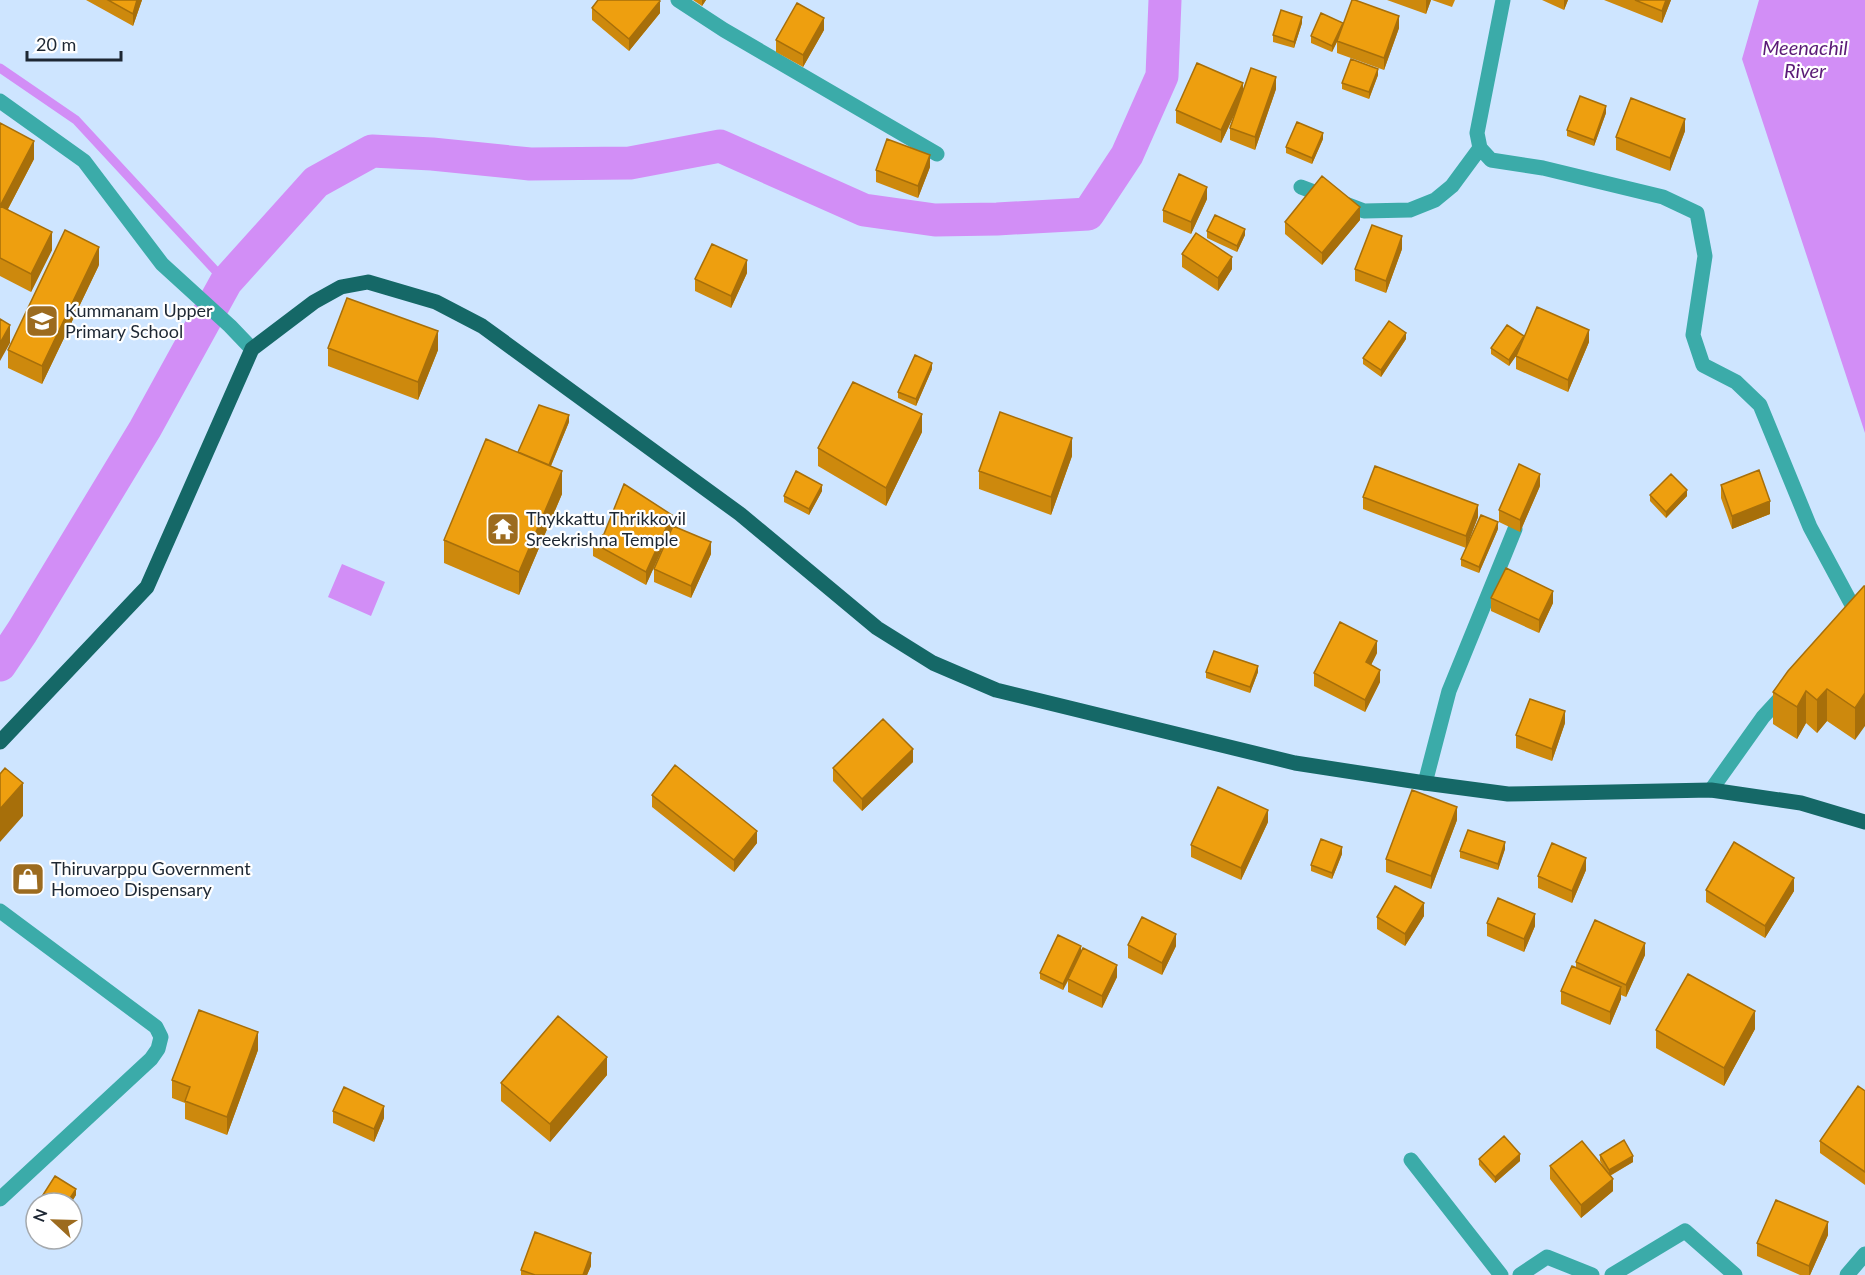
<svg xmlns="http://www.w3.org/2000/svg" width="1865" height="1275" font-family="Lato,sans-serif">
<style>
.water{fill:#d28ef6}
.lines{fill:none;stroke-linecap:round;stroke-linejoin:round}
.stream{stroke:#d28ef6;stroke-width:9}
.canal{stroke:#d28ef6;stroke-width:33}
.minor{stroke:#3baba9;stroke-width:15}
.major{stroke:#156867;stroke-width:15}
.wall{fill:#cd890d}
.shaded-wall{fill:#a76f0a}
.building{fill:#ee9f0f;stroke:#a76f0a;stroke-width:1.5}
.labels{text-anchor:middle;stroke-width:4.5;stroke-linejoin:round;paint-order:stroke}
.poi-label{font-size:18px;fill:#1d2733;stroke:#fff;text-anchor:start}
.water-label{font-size:20px;font-style:italic;fill:#5b1b77;stroke:#fff}
</style>
<rect width="100%" height="100%" fill="#cee5ff"/>
<path class="water" d="M1759,0h106v433l-123,-374z
M342,564l43,18 -14,34 -43,-19z"/>
<g class="lines">
<path class="stream" d="M0,68l76,52 150,162"/>
<path class="canal" d="M0,665l22,-33 123,-203 81,-147 90,-100 56,-31 60,3 98,10 100,-1 90,-17 144,64 71,10 62,-1 91,-5 39,-59 35,-79 3,-76"/>
<path class="minor" d="M678,0l46,30 213,124
M1503,0l-26,133 3,15 11,12 52,8 120,29 34,16 8,43 -12,79 10,30 33,17 24,23 50,122 42,78 1,12 -1,2
M0,101l84,60 78,103 68,62 22,23
M1301,187l63,24 46,-1 25,-10 17,-14 28,-38
M1425,783l24,-92 66,-162
M1711,790l52,-73 23,-25
M0,911l156,116 5,10 -3,12 -7,10 -151,140
M1411,1160l90,115
M1520,1275l27,-18 45,18
M1612,1275l73,-44 50,44
M1847,1275l18,-21"/>
<path class="major" d="M0,742l147,-155 105,-238 62,-47 27,-15 27,-5 68,20 46,24 258,188 137,114 56,35 63,27 299,73 130,20 83,11 203,-4 90,13 64,19"/>
</g>
<path class="wall" d="M86,0h56l-9,26z
M693,0h13l-4,6z
M1387,0h44l-5,14z
M1432,0h23l-3,7z
M1542,0h26l-4,10z
M1604,0h67l-9,23z
M592,8l68,5 -31,38 -37,-31z
M1302,23l-8,25 -21,-6v-7z
M1343,23l56,5 -15,42 -47,-17v-11l-5,10 -21,-9v-7z
M824,30l-21,37 -27,-15v-12z
M1378,75l-9,24 -27,-10v-6z
M1276,89l-21,61 -25,-10v-12l8,-21 -17,36 -45,-20v-13l67,-18z
M1606,113l-12,33 -27,-10v-6z
M0,123l34,36 -26,50 44,41 -21,42 -31,-16z
M1685,131l-15,40 -54,-21v-13z
M1323,139l-11,25 -26,-11v-6z
M930,167l-12,31 -42,-16v-12z
M1207,199l-16,35 -28,-12v-12z
M1360,220l-38,45 -37,-31v-12z
M1207,231l38,4 -8,17 -30,-14z
M1402,249l-16,44 -31,-12v-12z
M1182,254l50,15 -14,22 -36,-24z
M99,265l-57,119 -34,-16v-18z
M747,273l-16,35 -36,-17v-12z
M1524,336l65,6 -21,50 -52,-23v-13l-7,10 -18,-12v-6z
M1406,339l-25,38 -18,-13v-6z
M328,348l110,2 -20,50 -90,-34z
M932,369l-16,37 -18,-8v-6z
M569,422l-18,44 11,28 -43,101 -75,-32v-23l74,-88z
M922,432l-36,74 -68,-40v-18z
M1072,456l-21,59 -72,-26v-18z
M1721,485l49,29 -38,15 -11,-31z
M1540,486l-20,46 -21,-10v-12z
M822,491l-13,24 -25,-13v-6z
M1650,495l37,1 -21,22 -16,-17z
M1363,497l115,20 -12,31 -103,-39z
M672,527l-26,58 -53,-29v-13z
M1498,529l-19,44 -18,-7v-7z
M711,554l-20,44 -37,-16v-13z
M1864,586l-9,154 -28,-19 -10,12 -11,-10 -9,16 -24,-15v-32z
M1491,598l62,5 -14,30 -48,-22z
M1377,653l-6,12 9,17 -15,30 -51,-26v-13z
M1206,672h52l-8,21 -44,-15z
M1565,723l-13,38 -36,-13v-13z
M913,762l-51,49 -29,-30v-13z
M652,795l105,48 -23,29 -82,-65z
M1457,820l-26,69 -45,-17v-13z
M1268,822l-27,58 -50,-23v-12z
M1505,849l-7,21 -38,-12v-7z
M1342,854l-10,25 -21,-8v-6z
M1586,870l-14,33 -34,-15v-12z
M1706,890l88,1 -29,47 -59,-36z
M1424,916l-19,30 -28,-17v-12z
M1487,923l48,3 -11,26 -37,-16z
M1128,945l48,1 -14,29 -34,-17z
M1081,952l36,25 -15,31 -34,-16v-11l-5,9 -23,-11v-6z
M1645,955l-19,42 -5,-2v4l-11,26 -49,-21v-13l15,-23v-6z
M1755,1029l-31,57 -68,-38v-18z
M258,1050l-31,85 -42,-16v-16l-13,-5v-18z
M607,1075l-57,67 -49,-41v-18z
M1865,1091v94l-45,-32v-12z
M333,1111l51,7 -10,24 -41,-19z
M1600,1155l33,7 -23,14 3,15 -32,27 -31,-39v-13l54,2 -4,-7z
M1479,1159l41,2 -25,22 -16,-18z
M76,1195l-5,8h-30v-5z
M1828,1235l-18,40h-10l-43,-19v-13z
M591,1266l-4,9h-66v-5z"/>
<path class="shaded-wall" d="M137,0h5l-9,26v-12z
M702,0h4l-4,6z
M1426,0h5l-5,14z
M1564,0h4l-4,10z
M1666,0h5l-9,23v-12z
M660,1v12l-31,38v-12z
M1399,16v12l-15,42v-12z
M1302,17v6l-8,25v-6z
M824,18v12l-21,37v-12z
M1343,23v6l-11,23v-6z
M1378,69v6l-9,24v-7z
M1276,77v12l-21,61v-13z
M1243,83v13l-22,47v-13z
M1606,106v7l-12,33v-6z
M1685,119v12l-15,40v-13z
M1323,133v6l-11,25v-6z
M34,141v18l-34,65v-18z
M930,155v12l-12,31v-12z
M1207,187v12l-16,35v-12z
M1360,207v13l-38,45v-12z
M1245,229v6l-8,17v-6z
M52,232v18l-21,42v-18z
M1402,236v13l-16,44v-12z
M99,247v18l-57,119v-18z
M1232,257v12l-14,22v-13z
M747,260v13l-16,35v-12z
M10,325v18l-10,18v-18z
M1589,330v12l-21,50v-12z
M438,331v19l-20,50v-18z
M1406,333v6l-25,38v-7z
M1525,337v6l-16,23v-6z
M932,363v6l-16,37v-7z
M922,414v18l-36,74v-18z
M569,415v7l-22,53v-6z
M1072,438v18l-21,59v-18z
M562,471v23l-43,101v-23z
M1540,474v12l-20,46v-12z
M822,485v6l-13,24v-6z
M1687,490v6l-21,22v-6z
M1770,501v13l-38,15v-13z
M1478,505v12l-12,31v-12z
M672,515v12l-26,58v-13z
M1498,522v7l-19,44v-6z
M711,542v12l-20,44v-12z
M1553,591v12l-14,30v-13z
M1377,641v12l-11,22v-13z
M1258,666v6l-8,21v-6z
M1380,670v12l-15,30v-12z
M1827,689v32l-10,12v-33z
M1806,691v32l-9,16v-32z
M1865,693v33l-10,14v-32z
M1565,711v12l-13,38v-12z
M913,749v13l-51,49v-12z
M23,783v33l-23,26v-33z
M1457,807v13l-26,69v-13z
M1268,810v12l-27,58v-12z
M757,831v12l-23,29v-12z
M1505,842v7l-7,21v-6z
M1342,847v7l-10,25v-6z
M1586,858v12l-14,33v-12z
M1794,878v13l-29,47v-12z
M1424,903v13l-19,30v-12z
M1535,914v12l-11,26v-13z
M1176,934v12l-14,29v-12z
M1645,943v12l-19,42v-12z
M1081,946v7l-18,37v-6z
M1117,965v12l-15,31v-12z
M1621,987v12l-11,26v-13z
M1755,1011v18l-31,57v-18z
M258,1032v18l-31,85v-18z
M607,1057v18l-57,67v-18z
M384,1106v12l-10,24v-13z
M1520,1154v7l-25,22v-6z
M1633,1156v6l-24,14v-6z
M1613,1179v12l-32,27v-13z
M76,1189v6l-5,8h-4z
M1828,1222v13l-18,40h-1v-9z
M591,1253v13l-4,9h-4z"/>
<path class="building" d="M108,0h29l-4,14z
M598,0h61l1,1 -31,38 -37,-31z
M1352,0h3l44,16 -15,42 -47,-17z
M1635,0h31l-4,11z
M797,3l27,15 -21,37 -27,-15z
M1281,10l21,7 -8,25 -21,-7z
M1321,13l22,10 -11,23 -21,-10z
M1351,59l27,10 -9,23 -27,-9z
M1197,63l46,20 -22,47 -45,-20z
M1251,68l25,9 -21,60 -25,-9z
M1580,96l26,10 -12,34 -27,-10z
M1631,98l54,21 -15,39 -54,-21z
M1297,122l26,11 -11,25 -26,-11z
M0,123l34,18 -34,65 52,26 -21,42 -31,-16z
M887,139l43,16 -12,31 -42,-16z
M1179,174l28,13 -16,35 -28,-12z
M1322,176l38,31 -38,46 -37,-31z
M1215,215l30,14 -8,17 -30,-15z
M1372,225l30,11 -16,45 -31,-12z
M65,230l34,17 -57,119 -34,-16z
M1196,233l36,24 -14,21 -36,-24z
M712,244l35,16 -16,36 -36,-17z
M347,298l91,33 -20,51 -90,-34z
M1537,307l52,23 -21,50 -52,-24z
M0,319l10,6 -10,18z
M1389,321l17,12 -25,37 -18,-12z
M1507,325l17,11 -15,24 -18,-12z
M915,355l17,8 -16,36 -18,-7z
M853,382l69,32 -36,74 -68,-40z
M539,405l30,10 -20,50 -31,-13z
M1000,412l72,26 -21,59 -72,-26z
M486,439l76,32 -43,101 -75,-32z
M1519,464l21,10 -20,46 -21,-10z
M1375,466l103,39 -12,31 -103,-39z
M1759,470l11,31 -38,15 -11,-31z
M796,471l26,14 -13,24 -25,-13z
M1671,474l16,16 -21,22 -16,-17z
M624,484l48,31 -26,57 -53,-29 11,-9z
M1481,515l17,7 -19,45 -18,-8z
M673,526l38,16 -20,44 -37,-17z
M1506,568l47,23 -14,29 -48,-22z
M1864,586h1v107l-10,15 -28,-19 -10,11 -11,-9 -9,16 -24,-15 15,-21z
M1340,622l37,19 -11,21 14,8 -15,30 -51,-27z
M1214,651l44,15 -8,21 -44,-15z
M1530,699l35,12 -13,38 -36,-14z
M883,719l30,30 -51,50 -29,-31z
M675,765l82,66 -23,29 -82,-65z
M5,768l18,15 -23,26v-35z
M1218,787l50,23 -27,58 -50,-23z
M1412,790l45,17 -26,69 -45,-17z
M1468,830l37,12 -7,22 -38,-13z
M1321,839l21,8 -10,26 -21,-8z
M1734,842l60,36 -29,48 -59,-36z
M1552,843l34,15 -14,33 -34,-15z
M1395,886l29,17 -19,31 -28,-17z
M1498,898l37,16 -11,25 -37,-16z
M1142,917l34,17 -14,29 -34,-18z
M1595,920l50,23 -19,42 -50,-23z
M1058,935l23,11 -18,38 -23,-11z
M1083,948l34,17 -15,31 -34,-17z
M1572,966l49,21 -11,25 -49,-21z
M1688,974l67,37 -31,57 -68,-38z
M199,1010l59,22 -31,85 -42,-16 5,-14 -18,-7z
M558,1016l49,41 -57,67 -49,-41z
M1858,1086l7,5v81l-45,-31z
M344,1087l40,19 -10,23 -41,-18z
M1504,1136l16,18 -25,23 -16,-18z
M1624,1140l9,16 -24,14 -9,-15z
M1582,1141l31,38 -32,26 -31,-39z
M55,1176l21,13 -9,14h-18l-8,-5z
M1776,1200l52,22 -19,44 -52,-23z
M535,1232l56,21 -8,22h-48l-14,-5z"/>
<defs>
<g id="school-square" transform="scale(1.725)"><rect x="-9" y="-9" width="18" height="18" rx="4" fill="#9c6b1f" stroke="#fff"/><path d="M0-5L7-2L0 1L-7-2ZM-4 1L0 2.5L4 1V4Q0 6-4 4Z" fill="#fff"/></g>
<g id="temple-square" transform="scale(1.725)"><rect x="-9" y="-9" width="18" height="18" rx="4" fill="#9c6b1f" stroke="#fff"/><path d="M0-6L5-2H3V0L6.5 2.5H4V6H1.5V3h-3V6H-4V2.5H-6.5L-3 0V-2H-5Z" fill="#fff"/></g>
<g id="shop-square" transform="scale(1.725)"><rect x="-9" y="-9" width="18" height="18" rx="4" fill="#9c6b1f" stroke="#fff"/><path d="M-5-2.5h2.3a2.7 3.5 0 0 1 5.4 0H5L5.5 6h-11ZM-1.5-2.5h3a1.5 2.3 0 0 0-3 0Z" fill="#fff"/></g>
</defs>
<g fill-rule="evenodd">
<use href="#school-square" x="42" y="321"/>
<use href="#temple-square" x="503" y="529"/>
<use href="#shop-square" x="28" y="879"/>
</g>
<g class="labels">
<g class="poi-label">
<text x="65" y="317">Kummanam Upper<tspan x="65" dy="21">Primary School</tspan></text>
<text x="526" y="525">Thykkattu Thrikkovil<tspan x="526" dy="21">Sreekrishna Temple</tspan></text>
<text x="51" y="875">Thiruvarppu Government<tspan x="51" dy="21">Homoeo Dispensary</tspan></text>
</g>
<g class="water-label">
<text x="1805" y="55">Meenachil<tspan x="1805" dy="23">River</tspan></text>
</g>
</g>
<g transform="translate(54 1221) rotate(292)"><circle r="28" fill="#ffffff" stroke="#a5a9ad" stroke-width="1.5"/>
<path d="M0-4.5L10 22L0 15L-10 22Z" fill="#9c6b1f"/>
<text y="-9" font-size="16" font-weight="bold" text-anchor="middle" fill="#1d2733">N</text>
</g>
<path d="M27 51v9h94v-9" fill="none" stroke="#1d2733" stroke-width="3"/>
<text x="36" y="51" font-size="18" fill="#1d2733" stroke="#ffffff" stroke-width="4.5" paint-order="stroke">20 m</text>
</svg>
